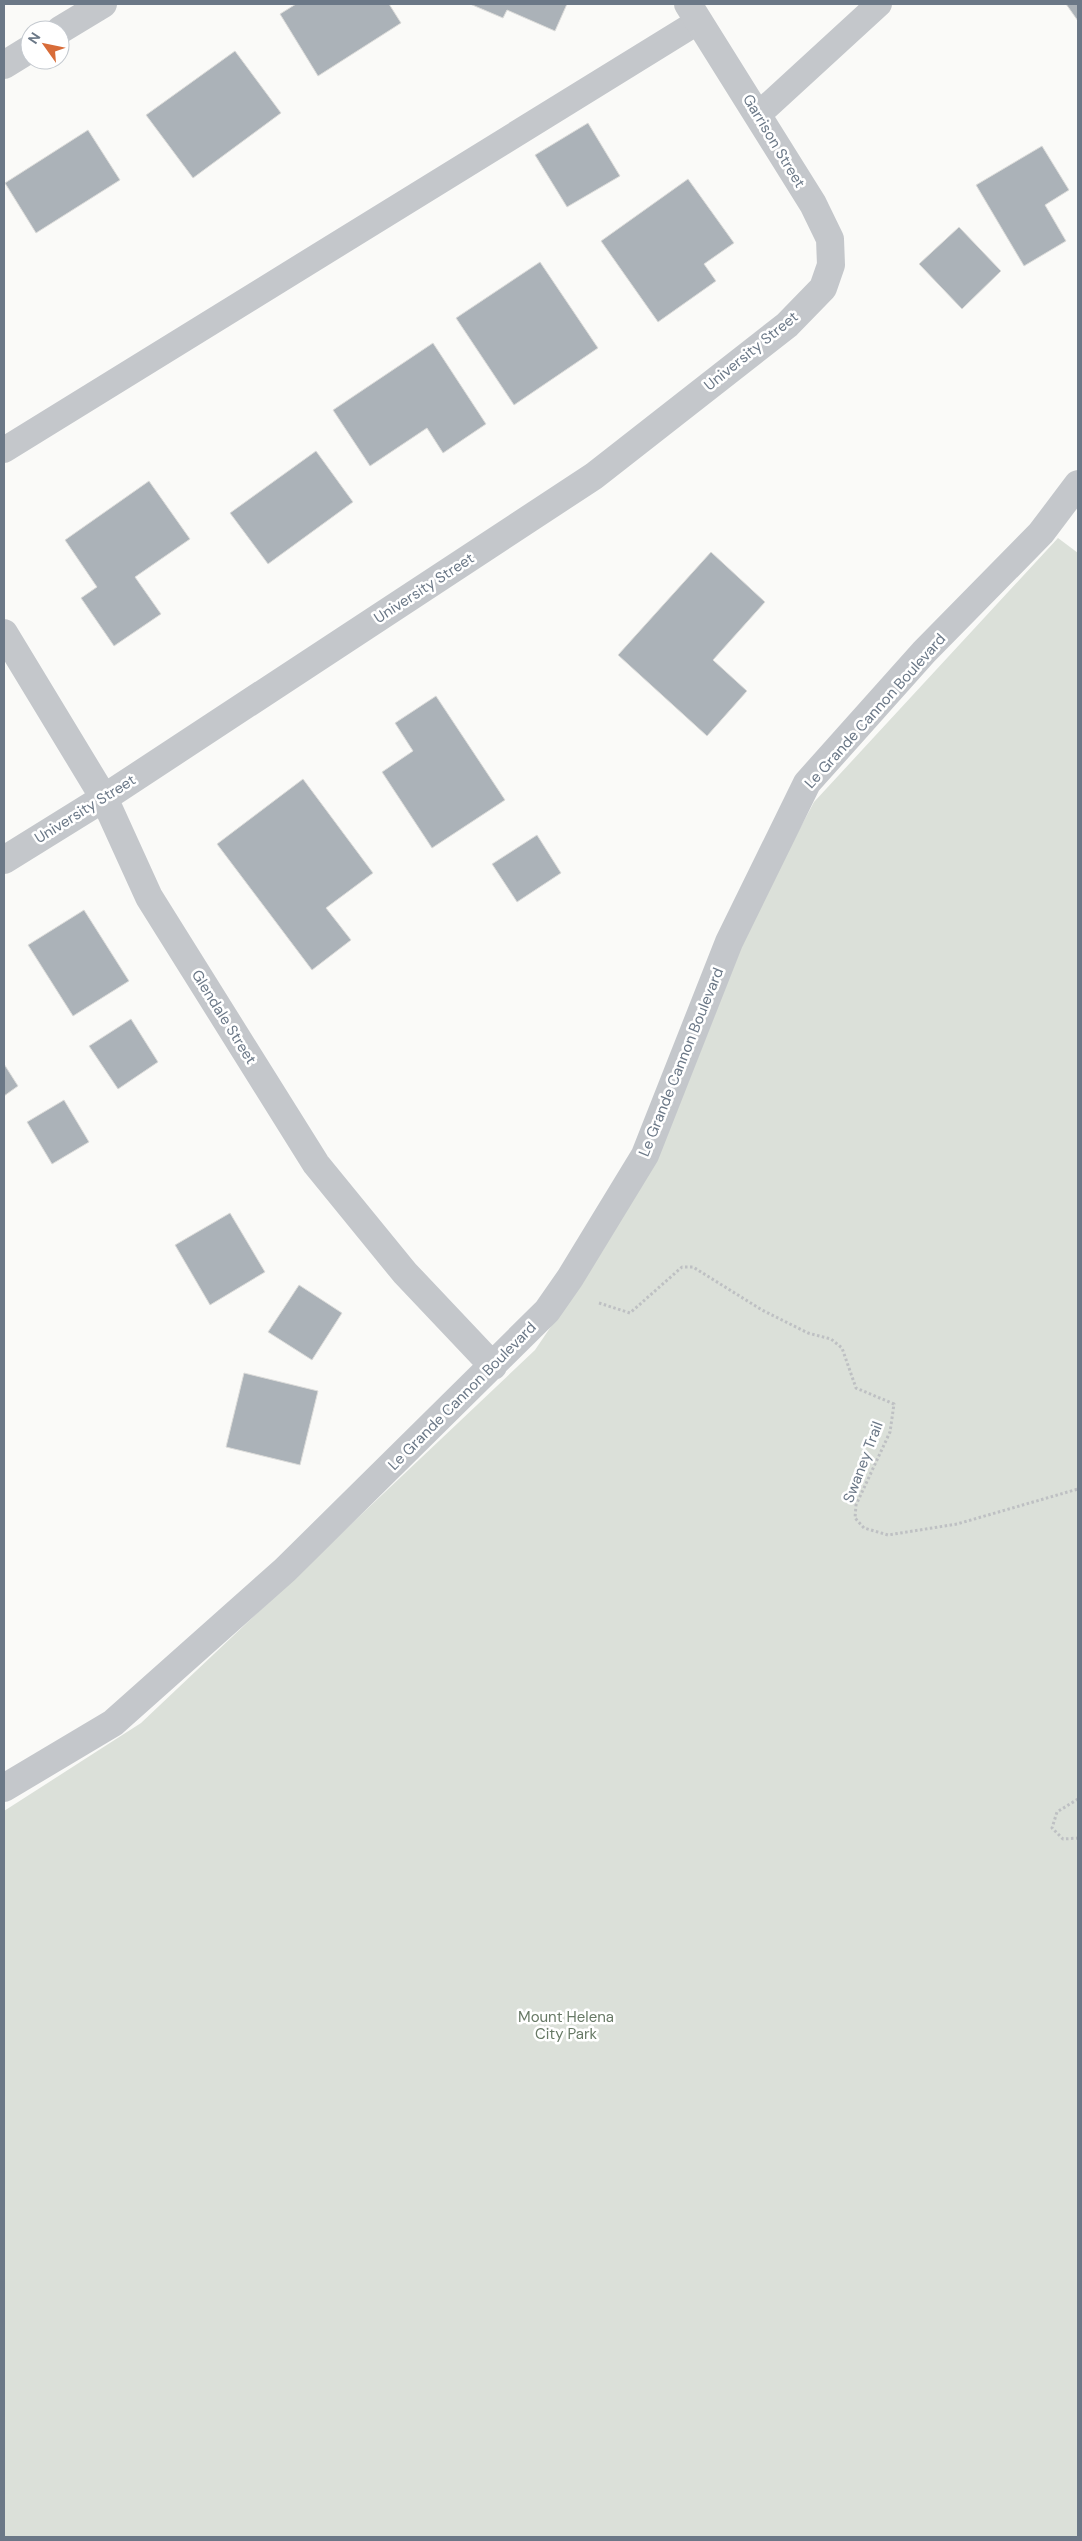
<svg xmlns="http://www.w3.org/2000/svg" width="1082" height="2541" font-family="'DM Sans',sans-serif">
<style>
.green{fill:#dbe0d9}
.building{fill:#abb2b8;stroke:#dcdcda}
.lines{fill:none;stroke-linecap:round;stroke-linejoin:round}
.path{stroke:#bec0c3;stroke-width:3;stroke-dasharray:2.5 2.5;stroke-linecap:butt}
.service{stroke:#c4c7cb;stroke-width:26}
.minor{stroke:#c4c7cb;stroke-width:28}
.labels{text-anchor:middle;stroke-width:5;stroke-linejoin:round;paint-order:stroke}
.street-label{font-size:15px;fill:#6b7887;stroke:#fff}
.park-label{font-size:15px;fill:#677965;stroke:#fff}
</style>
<rect width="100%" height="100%" fill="#fafaf8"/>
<path class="green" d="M1058,538l20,15v1984h-1074v-726l137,-88 394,-373 68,-100 146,-326 65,-122z"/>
<path class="building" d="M296,4h93l12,19 -83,53 -38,-62z
M470,4h97l-12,27 -48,-21 -4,8z
M1066,4h12v17z
M235,51l46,62 -88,65 -47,-63z
M588,123l32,53 -53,31 -32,-52z
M88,130l32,50 -84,53 -31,-50z
M1042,146l27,44 -24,15 21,36 -42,25 -48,-81z
M688,179l46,64 -30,21 12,17 -58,41 -57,-81z
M959,227l42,44 -39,38 -43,-45z
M540,262l58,86 -84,57 -58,-87z
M433,343l53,81 -43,29 -16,-25 -57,38 -37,-56z
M316,451l37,51 -85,62 -38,-51z
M149,481l41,58 -55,38 26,37 -47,32 -33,-48 16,-11 -32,-47z
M711,552l54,50 -52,58 34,31 -40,45 -89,-81z
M436,696l69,104 -73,48 -50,-76 31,-21 -18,-28z
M303,779l70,94 -47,35 25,32 -39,30 -95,-126z
M537,835l24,38 -44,29 -25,-38z
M84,910l45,71 -56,35 -45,-71z
M131,1019l27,43 -40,27 -29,-43z
M4,1064l14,22 -14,10z
M64,1100l25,42 -37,22 -25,-42z
M230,1213l35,59 -55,33 -35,-60z
M299,1285l43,28 -30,47 -44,-28z
M244,1373l74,18 -18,74 -74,-18z"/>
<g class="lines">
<path class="path" d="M599,1303l31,10 52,-46h11l69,43 46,23 23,6 11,9 14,40 38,16 -4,28 -34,73 -1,13 9,10 24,7 69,-11 121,-35
M1078,1799l-21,13 -5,16 11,11 15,-1"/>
<path class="service" d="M758,115l121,-111
M4,450l695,-429"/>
<path class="minor" d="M60,30l43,-26
M4,65l26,-16
M4,633l100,165 45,99 167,267 89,109 88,93
M4,860l100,-62 490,-322 193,-151 36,-37 8,-23 -1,-26 -17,-35 -125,-200
M4,1788l109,-65 172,-153 262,-259 23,-33 75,-123 84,-213 78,-159 117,-131 117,-119 37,-49"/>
</g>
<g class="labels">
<g class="street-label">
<text transform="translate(774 141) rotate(59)" y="5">Garrison Street</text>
<text transform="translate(751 351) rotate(-39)" y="5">University Street</text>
<text transform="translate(424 588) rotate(-33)" y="5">University Street</text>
<text transform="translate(875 711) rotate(-48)" y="5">Le Grande Cannon Boulevard</text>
<text transform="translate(85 809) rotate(-32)" y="5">University Street</text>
<text transform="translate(224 1017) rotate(58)" y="5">Glendale Street</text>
<text transform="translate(681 1062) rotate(-68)" y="5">Le Grande Cannon Boulevard</text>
<text transform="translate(462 1396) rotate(-45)" y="5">Le Grande Cannon Boulevard</text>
<text transform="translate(863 1462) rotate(-69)" y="5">Swaney Trail</text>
</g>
<g class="park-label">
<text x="566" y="2022">Mount Helena<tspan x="566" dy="17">City Park</tspan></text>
</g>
</g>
<rect width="1082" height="2541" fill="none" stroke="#6b7887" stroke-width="10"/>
<g transform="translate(45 45) rotate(303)"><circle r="24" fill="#ffffff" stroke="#c4c9cf"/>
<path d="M0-4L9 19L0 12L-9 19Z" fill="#d86c39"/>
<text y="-8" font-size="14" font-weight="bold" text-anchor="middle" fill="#6b7887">N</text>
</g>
</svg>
